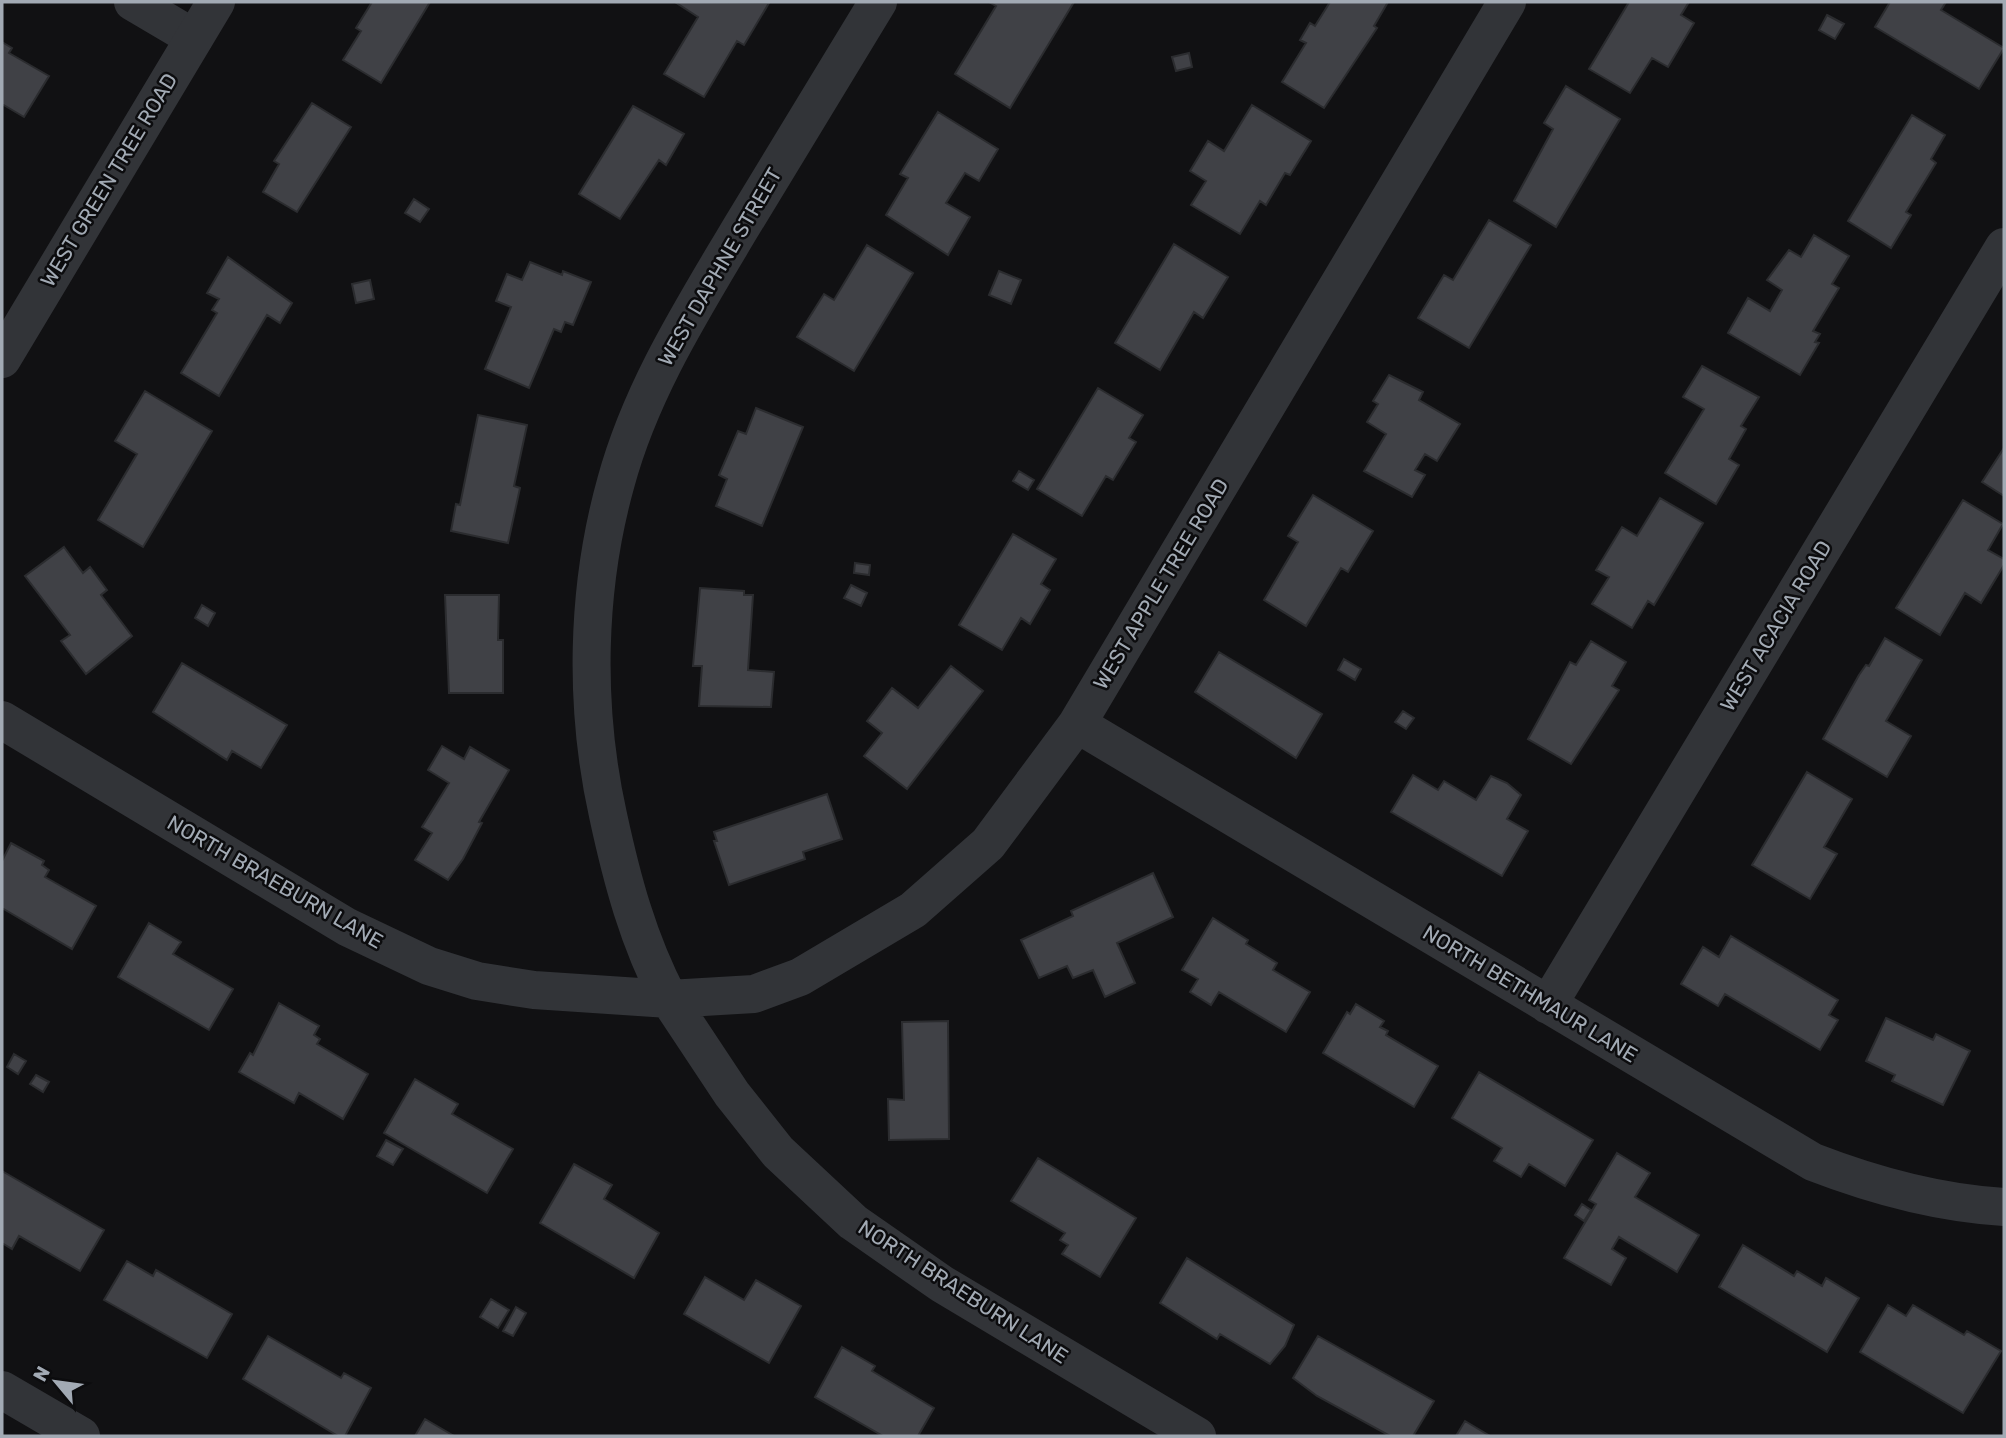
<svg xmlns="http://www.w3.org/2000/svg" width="2006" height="1438" font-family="Rubik,sans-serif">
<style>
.building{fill:#404146;stroke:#2b2c2f;stroke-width:2}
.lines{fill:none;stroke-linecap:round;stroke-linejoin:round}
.minor{stroke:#323438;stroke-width:38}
.tertiary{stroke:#323438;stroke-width:38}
.labels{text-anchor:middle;stroke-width:5;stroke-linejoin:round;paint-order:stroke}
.street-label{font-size:21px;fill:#a2aab4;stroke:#0c0c0e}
</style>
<rect width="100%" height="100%" fill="#111113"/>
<path class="building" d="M372,2h58l-49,81 -38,-23 18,-29 -5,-3z
M675,2l94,1 -25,42 -7,-4 -33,56 -40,-23 34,-57z
M989,2h85l-64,106 -55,-34 41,-68z
M1330,2h58l-14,24 3,2 -53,80 -42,-26 24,-39 -6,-3 10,-17 5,3z
M1629,2h60l-8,13 13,8 -26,44 -16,-9 -22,35 -41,-24z
M1890,2h56l-5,8 63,38 -25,41 -104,-62z
M1827,15l17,9 -9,15 -16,-9z
M2,42l10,6 -3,5 40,23 -25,41 -22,-13z
M1189,53l3,14 -16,4 -4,-14z
M1566,86l54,33 -64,108 -42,-26 39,-72 -9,-6z
M312,103l39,24 -54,85 -34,-20 16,-28 -5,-3z
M1252,105l59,36 -21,34 -5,-2 -19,32 -6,-4 -20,33 -49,-29 15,-24 -16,-10 18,-30 16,10z
M633,106l51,28 -18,31 -7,-5 -39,59 -41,-25z
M938,112l60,37 -19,32 -14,-8 -19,30 24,14 -22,38 -62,-40 22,-37 -8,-4z
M1912,115l33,20 -14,24 5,4 -30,49 5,3 -20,33 -43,-27z
M414,199l15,10 -9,13 -15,-9z
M1489,220l42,25 -62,103 -51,-30 26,-43 9,5z
M1814,235l35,21 -17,28 7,4 -26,43 7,3 -5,8 4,1 -19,32 -72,-42 20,-35 22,13 12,-21 -15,-10 22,-30 12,7z
M1174,244l54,33 -25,41 -9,-6 -34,58 -45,-27z
M867,245l46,28 -59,98 -57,-34 27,-43 10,6z
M228,257l64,46 -12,20 -13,-8 -48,81 -38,-23 36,-60 -5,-3 7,-11 -12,-6z
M530,262l32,13 1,-4 28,11 -18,43 -8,-3 -4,10 -7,-3 -25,59 -44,-19 26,-62 -15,-6 11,-27 15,6z
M999,271l22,9 -10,24 -22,-9z
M370,280l4,19 -18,4 -4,-19z
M1702,366l57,31 -18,29 5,3 -17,30 10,6 -23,39 -51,-31 39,-64 -21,-12z
M1389,375l34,17 -4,8 41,24 -23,37 -12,-7 -10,16 10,5 -13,22 -48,-26 22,-37 -19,-12 11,-18 -5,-3z
M1098,388l45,27 -14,23 7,4 -23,38 -7,-4 -24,40 -45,-27z
M145,391l67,40 -69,116 -45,-27 39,-66 -22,-13z
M756,408l47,19 -41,99 -46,-20 11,-27 -8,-4 19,-44 8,3z
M478,415l49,10 -13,61 6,2 -12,55 -57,-12 5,-27 4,1z
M2004,448v48l-22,-14z
M1019,471l15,9 -6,10 -15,-9z
M1313,495l60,36 -25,41 -7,-4 -35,58 -42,-26 34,-58 -10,-6z
M1660,498l43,25 -49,82 -6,-4 -16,27 -40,-24 17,-27 -13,-7 26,-43 15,9z
M1963,500l40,24 -15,26 16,9v6l-23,38 -16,-10 -25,42 -44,-27z
M1013,534l43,25 -15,25 9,6 -20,34 -9,-6 -19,32 -43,-25z
M64,547l19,26 7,-6 17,23 -6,5 31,41 -46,38 -25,-33 9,-6 -45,-59z
M855,563l15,2 -1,10 -15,-2z
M851,585l16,8 -6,13 -17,-8z
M700,588l44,3v4h9l-5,75 26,2 -3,35 -72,-1 3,-40h-9z
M445,595h54l-1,45h5v53h-54z
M202,605l13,8 -7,13 -13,-8z
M1885,638l37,22 -36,61 25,15 -24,41 -64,-38 36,-64 7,-10 3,1z
M1591,641l35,21 -14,24 7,4 -48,74 -43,-25 42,-77 6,3z
M1219,652l103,62 -26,44 -101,-66z
M1344,659l17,10 -6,11 -17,-10z
M182,663l105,62 -26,43 -29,-17 -5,9 -74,-48z
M951,666l32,25 -76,98 -43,-33 18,-23 -15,-12 25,-33 26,20z
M1403,711l11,7 -8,11 -11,-7z
M442,746l22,13 6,-12 39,23 -30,52 3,1 -19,36 -15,21 -33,-20 17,-27 -10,-6 27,-44 -21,-13z
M1807,772l45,27 -28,48 13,7 -27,45 -58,-34z
M1413,775l25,15 6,-9 32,19 15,-24 16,7 14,12 -14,24 21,12 -26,45 -111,-64z
M827,794l15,45 -39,13 2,7 -76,26 -15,-44h3l-3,-9z
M11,843l33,18 -2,4 7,5 -4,7 51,29 -24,43 -70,-41v-47z
M1153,873l20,44 -56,26 18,40 -30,14 -12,-27 -20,8 -6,-12 -28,12 -18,-38 52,-24 -2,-5z
M1213,918l35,22 -2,4 31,19 -4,7 37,22 -24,40 -67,-40 -8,13 -21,-13 8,-13 -16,-9z
M149,923l32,19 -8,12 60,35 -24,41 -91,-53z
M1731,936l107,64 -9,15 9,5 -18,30 -95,-56 -7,12 -37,-22 22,-37 16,10z
M279,1003l40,23 -5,9 6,4 -3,5 51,30 -25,45 -44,-26 -5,10 -55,-31 11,-19 3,2z
M1356,1004l28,17 -4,6 8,4 -2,4 52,31 -24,41 -91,-54 24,-41 3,2z
M1886,1018l47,22 3,-6 34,17 -27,54 -51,-24 3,-6 -29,-14z
M948,1021l1,118 -60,1 -1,-41 16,1 -2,-78z
M14,1054l12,7 -8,13 -11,-7z
M1479,1072l114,68 -28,46 -36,-22 -8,13 -27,-16 8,-13 -50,-30z
M36,1075l13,7 -6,10 -13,-8z
M415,1079l43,25 -6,10 61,35 -26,44 -103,-60z
M386,1140l17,9 -10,16 -16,-9z
M1617,1153l33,20 -15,24 64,38 -22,37 -58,-35 -7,12 14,9 -15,27 -47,-27 32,-54 -7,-4z
M1038,1158l98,60 -36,59 -38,-23 6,-9 -8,-5 5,-7 -54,-32z
M574,1164l38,21 -8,14 55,34 -25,45 -94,-55z
M2,1171l102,59 -24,41 -61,-35 -7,13 -10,-6z
M1582,1204l9,6 -7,11 -9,-6z
M1743,1245l51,31 3,-5 25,15 4,-8 33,20 -32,54 -108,-65z
M1187,1258l107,67 -9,21 -15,18 -50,-30 -3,5 -57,-36z
M127,1261l26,15 3,-6 76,44 -25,44 -103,-58z
M705,1277l39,23 12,-20 45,26 -32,57 -85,-49z
M491,1299l18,11 -11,18 -18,-11z
M1888,1305l18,11 7,-11 51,30 3,-4 34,20 -38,62 -103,-61z
M516,1307l10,6 -13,23 -10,-5z
M268,1336l73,42 3,-5 27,15 -26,48h-7l-95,-57z
M1318,1336l116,65 -21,35h-23l-73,-40 -24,-18z
M842,1347l33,19 -3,5 62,37 -16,28h-35l-68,-39z
M425,1419l29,17h-39z
M1465,1421l25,15h-34z"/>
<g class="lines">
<path class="minor" d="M133,2l61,36
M878,2c-46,76 -92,152 -138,227 -48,81 -99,161 -124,253 -30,107 -32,225 -8,333 14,65 30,125 61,184l85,-5 46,-17 113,-67 75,-66 89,-120 430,-722
M2,720l345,207 82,39 48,15 57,9 135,9 63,95 46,58 75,70 89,62 255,152
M1077,724l736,438c62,24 125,41 191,45
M1548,1005l456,-758"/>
<path class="tertiary" d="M2,359l214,-357
M2,1390l79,46"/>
</g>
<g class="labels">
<g class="street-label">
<text transform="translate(109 180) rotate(-59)" y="7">WEST GREEN TREE ROAD</text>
<text transform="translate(720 267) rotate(-60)" y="7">WEST DAPHNE STREET</text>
<text transform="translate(1161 584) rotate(-59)" y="7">WEST APPLE TREE ROAD</text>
<text transform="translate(1776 626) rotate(-59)" y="7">WEST ACACIA ROAD</text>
<text transform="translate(275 882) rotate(30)" y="7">NORTH BRAEBURN LANE</text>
<text transform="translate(1530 994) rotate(31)" y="7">NORTH BETHMAUR LANE</text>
<text transform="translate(963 1292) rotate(33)" y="7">NORTH BRAEBURN LANE</text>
</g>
</g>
<rect width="2006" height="1438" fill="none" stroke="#a2aab4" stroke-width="7"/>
<g transform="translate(56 1382) rotate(299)" stroke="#0c0c0e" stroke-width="5" paint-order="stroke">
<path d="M0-5L12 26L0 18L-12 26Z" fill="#a2aab4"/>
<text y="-10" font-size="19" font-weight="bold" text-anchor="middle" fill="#a2aab4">N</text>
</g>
</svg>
